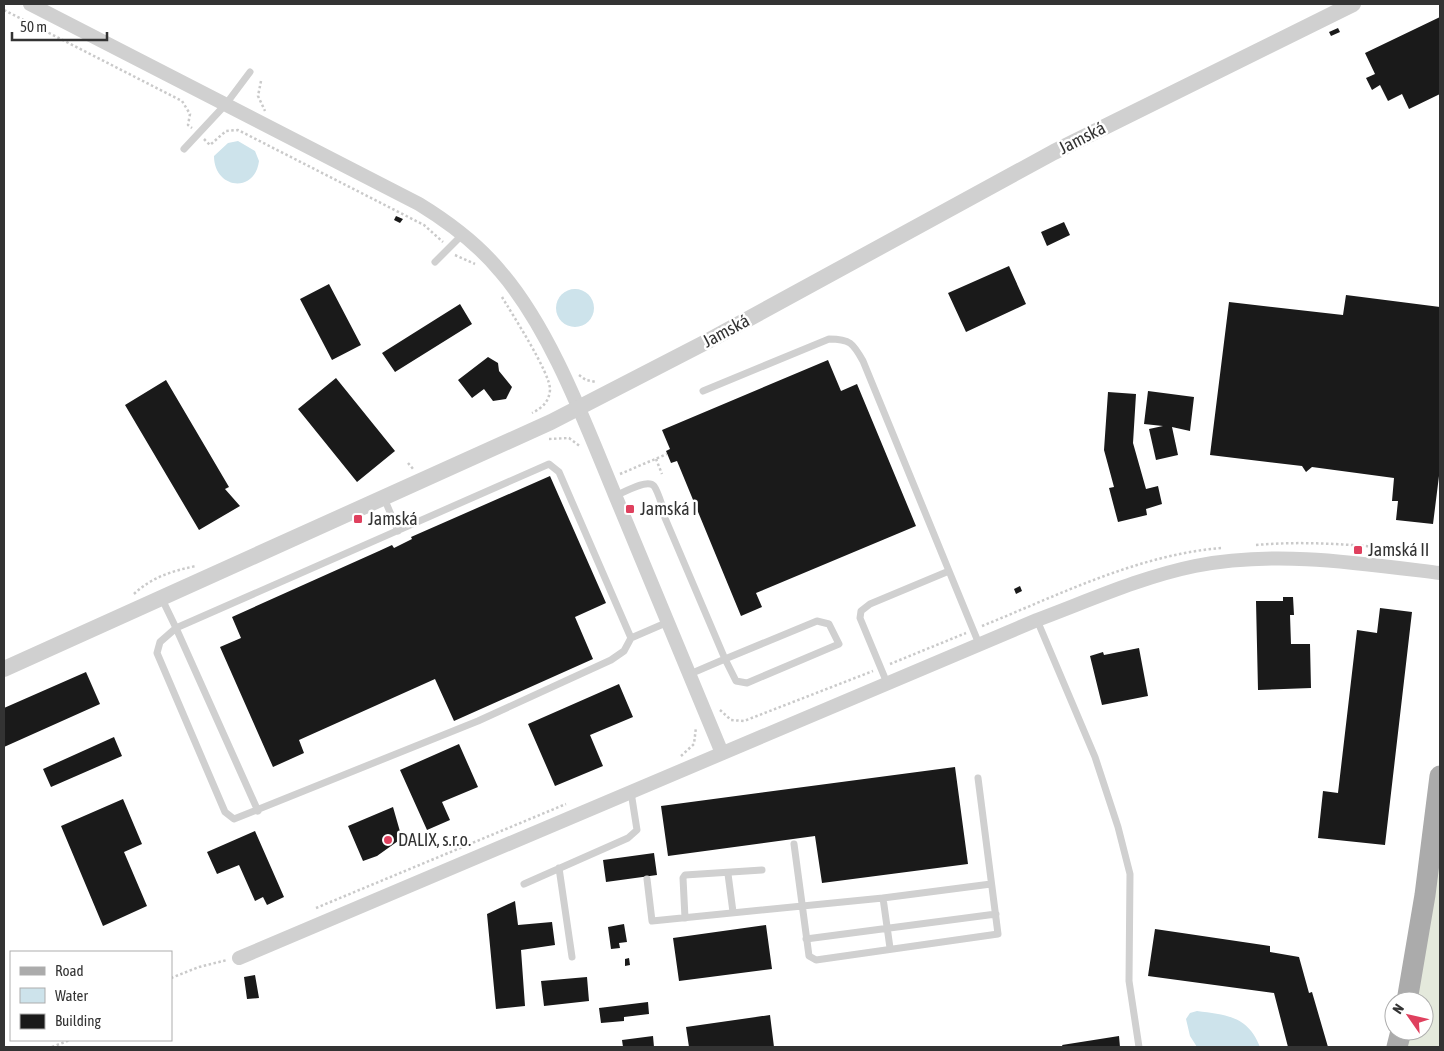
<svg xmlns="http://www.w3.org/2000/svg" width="1444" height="1051" font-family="'Asap Condensed',sans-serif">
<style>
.green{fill:#e4e9dc}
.water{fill:#cde3eb}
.building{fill:#1a1a1a}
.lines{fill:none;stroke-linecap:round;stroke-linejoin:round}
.path{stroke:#cacaca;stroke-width:2.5;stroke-dasharray:2.5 2.5;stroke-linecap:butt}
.service{stroke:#d0d0d0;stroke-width:7}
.minor{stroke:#d0d0d0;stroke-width:14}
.tertiary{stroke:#d0d0d0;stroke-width:16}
.primary{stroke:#ababab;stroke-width:21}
.poi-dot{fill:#df405e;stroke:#fff;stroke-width:2}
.labels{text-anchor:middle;stroke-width:5;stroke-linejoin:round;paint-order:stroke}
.street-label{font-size:18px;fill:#333;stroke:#fff}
.poi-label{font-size:18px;fill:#333;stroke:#fff;text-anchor:start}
</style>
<rect width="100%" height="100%" fill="#fff"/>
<path class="green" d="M1440,849v198h-34l4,-16h14v-30h-8z"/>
<path class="water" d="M238,141l17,10 4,10c-4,33 -45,28 -45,-5l14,-13z
M556 308a19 19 0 1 1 38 0a19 19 0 1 1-38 0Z
M1197,1011c30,4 51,5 63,36h-63l-7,-11 -4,-17 4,-6z"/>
<path class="building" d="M1440,17v77l-31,15 -7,-15 -14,7 -8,-16 -8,5 -6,-12 9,-4 -10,-21z
M1338,28l2,4 -9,4 -2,-4z
M396,216l7,3 -3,4 -6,-3z
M1064,222l6,13 -23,11 -6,-14z
M1009,266l17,38 -60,28 -18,-39z
M329,284l32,61 -29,15 -32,-61z
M1346,295l94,12v161l-7,56 -37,-4 2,-19h-6l2,-23 -82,-11 -6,5 -4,-6 -92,-11 19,-153 114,13z
M460,304l12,20 -77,48 -13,-19z
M488,357l10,6 1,8 13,16 -6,12 -13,2 -9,-12 -12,9 -14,-18z
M828,360l13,31 16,-7 59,142 -160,67 6,14 -21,9 -64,-155 -6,2 -5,-12 4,-2 -8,-19z
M336,378l59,73 -38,31 -59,-73z
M166,380l63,107 -4,2 15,17 -41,24 -74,-125z
M1148,391l46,6 -4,34 -18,-4 6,28 -22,5 -7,-31 14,-3 -19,-2z
M1108,392l28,2 -3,49 13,46 12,-3 4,18 -16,5 1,6 -29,7 -9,-34 5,-1 -10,-37z
M550,476l56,127 -31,14 18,42 -139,62 -19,-42 -136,61 5,13 -31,14 -53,-120 21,-9 -9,-21 147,-66 13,-6 2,3 18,-9 -1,-2z
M1020,586l2,5 -6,3 -2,-5z
M1283,597h10l1,18h-4l1,29h19l1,44 -53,2 -2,-89h27z
M1380,608l32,4 -27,233 -67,-7 5,-47 15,2 19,-163 20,3z
M1139,648l9,48 -46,9 -12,-49 13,-4 1,3z
M86,672l14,32 -96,43v-39z
M619,684l14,33 -43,18 13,31 -48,20 -27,-62z
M114,737l8,19 -71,31 -8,-18z
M459,744l19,43 -36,15 8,18 -23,10 -27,-60z
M955,767l13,97 -146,19 -7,-47 -147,20 -7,-50z
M123,799l19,45 -18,8 23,54 -44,20 -42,-100z
M393,807l8,28 -3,6 -21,15 -14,5 -15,-35z
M255,831l29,66 -17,8 -4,-8 -8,4 -16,-36 -22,9 -10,-22z
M654,853l3,22 -51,7 -3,-22z
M515,901l3,24 34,-3 3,23 -34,5 4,56 -29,3 -9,-95z
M624,924l3,18 -8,1 1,5 -9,1 -3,-22z
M766,925l6,44 -93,12 -6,-43z
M1155,929l115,17v6l29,5 10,36 3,-1 16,55h-40l-14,-54 -126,-17z
M629,958l1,7 -5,1v-7z
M255,975l4,23 -12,1 -3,-22z
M587,977l2,24 -45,5 -3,-25z
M648,1002l1,12 -25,3v4l-23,2 -2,-15z
M770,1015l4,32h-85l-3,-20z
M653,1036l1,11h-31l-1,-7z
M1119,1036l1,11h-57l-1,-2z"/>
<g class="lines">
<path class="path" d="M4,10l178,91 8,13 -2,11 4,3
M261,81l-3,15 7,15
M204,139l6,6 16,-14 12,-1 186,95 19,17
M455,255l20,9
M502,297c10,17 49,77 48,93 -1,12 -8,18 -18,23
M579,375l7,5 10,2
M549,439l20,-1 12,9
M656,459l6,15
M408,463l6,7
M620,474l47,-20
M1256,545c56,-5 111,1 166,6l-1,8
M134,594c18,-17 38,-23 62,-28
M982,626c77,-31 155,-71 239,-78
M890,664l76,-31
M720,710l11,10 13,1 129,-50
M681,756l13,-12 2,-17
M316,908l250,-104
M171,978l28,-11 28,-7
M52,1047l18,-7"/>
<path class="service" d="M184,149l42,-45 24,-32
M435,262l28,-28
M703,391l126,-52c21,0 24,4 34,22l86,210
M615,496c8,-3 32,-18 39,-10 3,4 6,13 8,19
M384,498l14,33
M662,511l63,148 -35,15
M162,599l14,29 -16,14 -3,11 68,159 9,7 244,-98 133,-61 13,-9 7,-13 37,-16
M1037,620l58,137 23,70 12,47 -1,107 10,66
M817,621l12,3 10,20 -92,39 -11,-2 -11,-22z
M887,683l-27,-65 1,-7 9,-7 79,-33 30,73
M258,811l-82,-183 373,-164 10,8 72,166
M794,844l15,112 7,4 182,-26 -20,-156
M559,868l13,89
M728,874l5,38
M647,879l5,42 231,-23 108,-14
M524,884l104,-46 9,-8 -6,-38
M883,898l7,50
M685,918l-2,-40 2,-3 77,-5
M806,939l190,-25"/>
<path class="minor" d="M30,4l389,200c31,19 58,39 81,67 51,59 85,152 115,224 36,86 72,172 107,258
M239,958l798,-338c51,-19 104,-43 158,-54 81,-16 164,-3 245,7"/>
<path class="tertiary" d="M4,669l547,-247 155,-80 348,-190 299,-148"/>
<path class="primary" d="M1407,1001l18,-106 15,-119
M1397,1047l4,-16"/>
</g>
<g class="poi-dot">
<rect x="625" y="504" width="10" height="10" rx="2.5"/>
<rect x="353" y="514" width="10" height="10" rx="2.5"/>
<rect x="1353" y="545" width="10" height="10" rx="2.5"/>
<circle cx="388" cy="840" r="5"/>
</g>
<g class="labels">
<g class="street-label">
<text transform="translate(1082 138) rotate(-27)" y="6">Jamská</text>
<text transform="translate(726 331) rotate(-28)" y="6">Jamská</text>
</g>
<g class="poi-label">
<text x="640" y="515">Jamská I</text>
<text x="368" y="525">Jamská</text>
<text x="1368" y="556">Jamská II</text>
<text x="398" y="846">DALIX, s.r.o.</text>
</g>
</g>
<rect width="1444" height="1051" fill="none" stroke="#333333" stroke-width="10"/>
<rect x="10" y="951" width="162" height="90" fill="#ffffff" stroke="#adadad"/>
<rect x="20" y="967" width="25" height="8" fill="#ababab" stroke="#adadad"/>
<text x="55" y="976" font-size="15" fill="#333333">Road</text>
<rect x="20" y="988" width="25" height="15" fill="#cde3eb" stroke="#adadad"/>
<text x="55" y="1001" font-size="15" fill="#333333">Water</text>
<rect x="20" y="1014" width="25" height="15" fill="#1a1a1a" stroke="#adadad"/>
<text x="55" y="1026" font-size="15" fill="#333333">Building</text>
<g transform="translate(1409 1016) rotate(304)"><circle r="24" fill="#ffffff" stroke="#adadad"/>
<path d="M0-4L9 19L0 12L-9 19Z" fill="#df405e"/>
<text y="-8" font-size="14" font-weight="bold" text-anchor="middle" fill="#333333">N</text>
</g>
<path d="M12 32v8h95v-8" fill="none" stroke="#333333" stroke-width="2.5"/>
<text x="20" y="32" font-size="15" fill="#333333" stroke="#ffffff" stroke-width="4" paint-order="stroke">50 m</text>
</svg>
